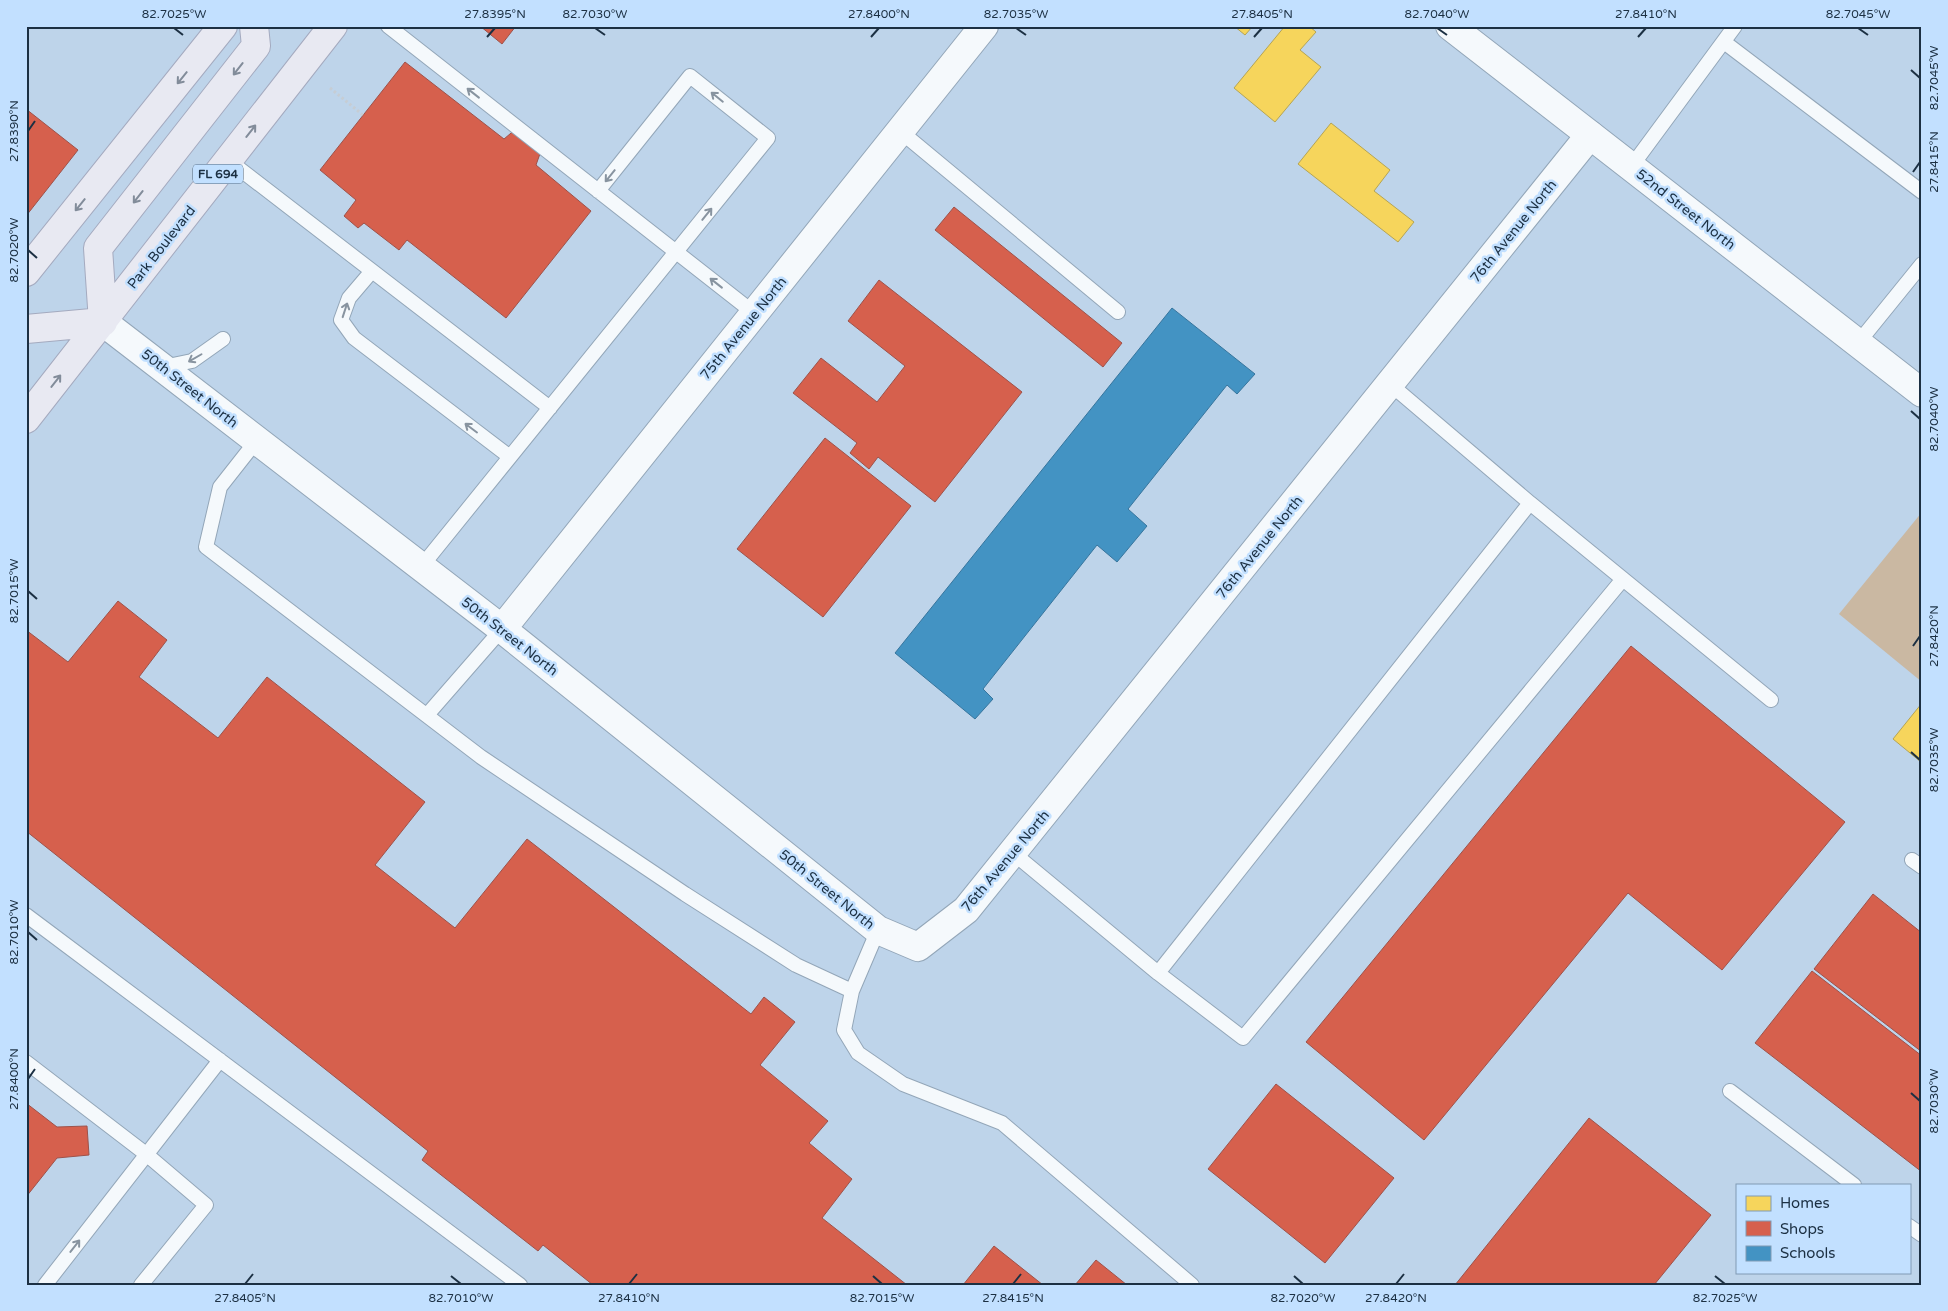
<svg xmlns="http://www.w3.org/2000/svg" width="1948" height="1311" font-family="'Varela Round',sans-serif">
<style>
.green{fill:#cab8a2}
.homes{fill:#f6d55c;stroke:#b5a454}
.shops{fill:#d6604d;stroke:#9e524a}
.schools{fill:#4393c3;stroke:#37759d}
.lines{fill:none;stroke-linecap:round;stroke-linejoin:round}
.service-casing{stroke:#93a6b8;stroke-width:16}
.minor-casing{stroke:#93a6b8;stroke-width:30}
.tertiary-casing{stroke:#93a6b8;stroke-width:30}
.primary-casing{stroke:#a4aabf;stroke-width:30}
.path{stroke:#c6cdd4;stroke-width:3;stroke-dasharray:2.5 2.5;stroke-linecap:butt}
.service{stroke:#f5f9fc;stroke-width:14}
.minor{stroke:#f5f9fc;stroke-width:28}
.tertiary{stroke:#f5f9fc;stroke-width:28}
.primary{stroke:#e8e9f2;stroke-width:28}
.oneway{stroke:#828c9a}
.oneway2{stroke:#8894a0}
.ticks{fill:none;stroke:#1c3043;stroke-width:2}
.labels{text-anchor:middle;stroke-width:5;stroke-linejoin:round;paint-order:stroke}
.shield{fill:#c2e0ff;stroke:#4e657b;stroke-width:1}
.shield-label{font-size:12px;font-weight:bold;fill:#1c3043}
.street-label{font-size:14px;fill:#1c3043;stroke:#c2e0ff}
.neatline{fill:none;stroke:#1c3043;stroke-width:2}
.ticks-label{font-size:12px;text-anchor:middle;fill:#1c3043}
</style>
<rect width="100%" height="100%" fill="#bed4ea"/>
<path class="green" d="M1922,512v170l-83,-68z"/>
<path class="homes" d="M1234,26h19l-8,9z
M1285,26h24l7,6 -16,18 21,17 -46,55 -41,-34z
M1331,123l59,47 -16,21 40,31 -16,20 -100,-78z
M1922,703v58l-1,1 -28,-23z"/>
<path class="shops" d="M480,26h36l-14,18z
M405,62l99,77 13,-11 25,20 -6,17 55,46 -85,107 -99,-78 -8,10 -35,-27 -6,5 -14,-12 12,-16 -36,-30z
M26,109l52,41 -52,66z
M954,207l168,136 -19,24 -168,-137z
M879,280l143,112 -87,110 -57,-45 -9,12 -19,-16 7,-10 -64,-50 28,-35 56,44 28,-36 -57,-45z
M825,438l86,68 -88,111 -86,-68z
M118,601l49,39 -28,37 79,61 49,-61 158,125 -50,63 80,63 72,-89 224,175 13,-17 31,25 -35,43 68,56 -19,22 43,36 -30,39 85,67h-314l-50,-40 -5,6 -116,-91 6,-9 -402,-320v-201l42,32z
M1631,646l214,176 -123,148 -94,-77 -204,247 -118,-98z
M1873,894l49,39v119l-108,-83z
M1812,971l110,85v116l-167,-129z
M1276,1084l118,94 -69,85 -117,-94z
M26,1103l31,24 30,-1 2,29 -32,3 -31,39z
M1589,1118l122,97 -57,70h-199z
M994,1246l49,39h-80z
M1096,1260l31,25h-52z"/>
<path class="schools" d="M1172,308l83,66 -18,20 -10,-9 -99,124 19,17 -30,36 -20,-17 -114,144 10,10 -18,20 -80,-66z"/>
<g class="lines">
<g class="service-casing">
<path id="service" d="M388,26l366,287
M1724,42l198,150
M900,131l218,181
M228,160l322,248
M1631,167l104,-141
M372,271l-23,27 -8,22 13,18 156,119
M1858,343l64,-79
M163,367l29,-6 31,-22
M257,440l-37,47 -14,60 275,210 204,137 111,71 56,26
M1530,503l241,197
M421,567l347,-429 -78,-62 -92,115
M427,715l75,-86
M1013,853l145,120 372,-470 -140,-119
M1912,860l10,7
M26,915l494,370
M878,930l-26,61 -8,39 14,23 45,31 99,39 190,162
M1158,973l85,65 380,-459
M26,1062l120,92 60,51 -65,80
M1730,1091l124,94
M1909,1226l13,9
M45,1285l175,-225"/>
</g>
<g class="minor-casing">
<path id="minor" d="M103,322l399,307 376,301 40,17 48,-37 624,-775
M502,629l482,-603"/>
</g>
<g class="tertiary-casing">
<path id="tertiary" d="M1450,26l472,367"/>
</g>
<g class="primary-casing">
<path id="primary" d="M26,272l197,-246
M103,322l-5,-74 158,-202 -2,-20
M26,329l77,-7
M26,419l307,-393"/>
</g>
<path class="path" d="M330,88l33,27"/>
<use href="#service" class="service"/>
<use href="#minor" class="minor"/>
<use href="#tertiary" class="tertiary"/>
<use href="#primary" class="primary"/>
</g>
<defs><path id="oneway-shaft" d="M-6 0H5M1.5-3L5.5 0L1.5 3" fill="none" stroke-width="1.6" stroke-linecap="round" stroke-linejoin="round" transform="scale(1.25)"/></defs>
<g class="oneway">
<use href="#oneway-shaft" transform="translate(238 69) rotate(128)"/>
<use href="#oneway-shaft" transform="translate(182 78) rotate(129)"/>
<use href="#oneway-shaft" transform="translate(251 131) rotate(-52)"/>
<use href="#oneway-shaft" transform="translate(138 197) rotate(128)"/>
<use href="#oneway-shaft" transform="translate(80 205) rotate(129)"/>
<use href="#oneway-shaft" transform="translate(56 381) rotate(-52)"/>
</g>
<g class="oneway2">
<use href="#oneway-shaft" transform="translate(473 93) rotate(-142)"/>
<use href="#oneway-shaft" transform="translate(717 97) rotate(-141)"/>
<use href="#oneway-shaft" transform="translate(610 176) rotate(129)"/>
<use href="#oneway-shaft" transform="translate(707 214) rotate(-51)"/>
<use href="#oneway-shaft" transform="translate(716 283) rotate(-142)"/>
<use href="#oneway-shaft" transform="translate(345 310) rotate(-72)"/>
<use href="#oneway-shaft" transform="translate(195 358) rotate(150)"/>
<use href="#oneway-shaft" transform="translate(471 428) rotate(-143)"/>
<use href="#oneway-shaft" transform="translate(75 1246) rotate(-52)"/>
</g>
<path class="ticks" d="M174,28l9,7M595,28l10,7M1016,28l10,7M1437,28l10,7M1858,28l10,7M487,37l8,-9M871,37l8,-9M1254,37l8,-9M1638,37l8,-9M1911,70l9,8M28,131l7,-10M1913,172l7,-10M28,250l9,8M1911,411l9,8M28,591l9,8M1913,646l7,-10M1911,752l9,8M28,932l9,8M28,1079l7,-10M1911,1093l9,8M451,1276l10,8M873,1276l9,8M1294,1276l9,8M1715,1276l10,8M245,1284l8,-10M629,1284l8,-10M1013,1284l8,-10M1396,1284l8,-10"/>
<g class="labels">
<rect class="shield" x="193" y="164.5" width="50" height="19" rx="4"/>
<g class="shield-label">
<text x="218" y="178">FL 694</text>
</g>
<g class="street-label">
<text transform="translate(1686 209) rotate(38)" y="5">52nd Street North</text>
<text transform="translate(1513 231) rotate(-51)" y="5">76th Avenue North</text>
<text transform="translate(161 247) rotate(-52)" y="5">Park Boulevard</text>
<text transform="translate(743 328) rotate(-51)" y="5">75th Avenue North</text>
<text transform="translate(190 388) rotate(38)" y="5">50th Street North</text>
<text transform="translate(1259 547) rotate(-51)" y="5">76th Avenue North</text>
<text transform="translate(510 636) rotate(38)" y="5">50th Street North</text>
<text transform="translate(1005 861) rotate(-50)" y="5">76th Avenue North</text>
<text transform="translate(827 889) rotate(39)" y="5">50th Street North</text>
</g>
</g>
<rect width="1948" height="1311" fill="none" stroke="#c2e0ff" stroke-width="55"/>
<rect x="1736" y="1184" width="175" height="90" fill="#c2e0ff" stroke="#809ab4"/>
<rect x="1746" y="1196" width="25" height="15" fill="#f6d55c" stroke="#809ab4"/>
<text x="1780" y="1208" font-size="15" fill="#1c3043">Homes</text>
<rect x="1746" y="1221" width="25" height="15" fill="#d6604d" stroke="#809ab4"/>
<text x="1780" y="1234" font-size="15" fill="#1c3043">Shops</text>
<rect x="1746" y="1246" width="25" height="15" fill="#4393c3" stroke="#809ab4"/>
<text x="1780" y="1258" font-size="15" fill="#1c3043">Schools</text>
<rect x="28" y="28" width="1892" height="1256" class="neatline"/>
<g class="ticks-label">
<text x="174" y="18">82.7025°W</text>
<text x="495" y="18">27.8395°N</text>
<text x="595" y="18">82.7030°W</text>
<text x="879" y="18">27.8400°N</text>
<text x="1016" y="18">82.7035°W</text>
<text x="1262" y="18">27.8405°N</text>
<text x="1437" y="18">82.7040°W</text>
<text x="1646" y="18">27.8410°N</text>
<text x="1858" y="18">82.7045°W</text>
<text transform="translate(1934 78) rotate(-90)" y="4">82.7045°W</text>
<text transform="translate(14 131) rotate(-90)" y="4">27.8390°N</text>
<text transform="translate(1934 162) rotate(-90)" y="4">27.8415°N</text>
<text transform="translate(14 250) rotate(-90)" y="4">82.7020°W</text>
<text transform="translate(1934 419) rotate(-90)" y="4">82.7040°W</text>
<text transform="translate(14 591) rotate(-90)" y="4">82.7015°W</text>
<text transform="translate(1934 636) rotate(-90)" y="4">27.8420°N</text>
<text transform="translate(1934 760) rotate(-90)" y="4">82.7035°W</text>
<text transform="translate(14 932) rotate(-90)" y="4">82.7010°W</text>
<text transform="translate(14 1079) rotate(-90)" y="4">27.8400°N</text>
<text transform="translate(1934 1101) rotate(-90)" y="4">82.7030°W</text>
<text x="245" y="1302">27.8405°N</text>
<text x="461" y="1302">82.7010°W</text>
<text x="629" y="1302">27.8410°N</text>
<text x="882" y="1302">82.7015°W</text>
<text x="1013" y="1302">27.8415°N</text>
<text x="1303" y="1302">82.7020°W</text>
<text x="1396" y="1302">27.8420°N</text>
<text x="1725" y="1302">82.7025°W</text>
</g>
</svg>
